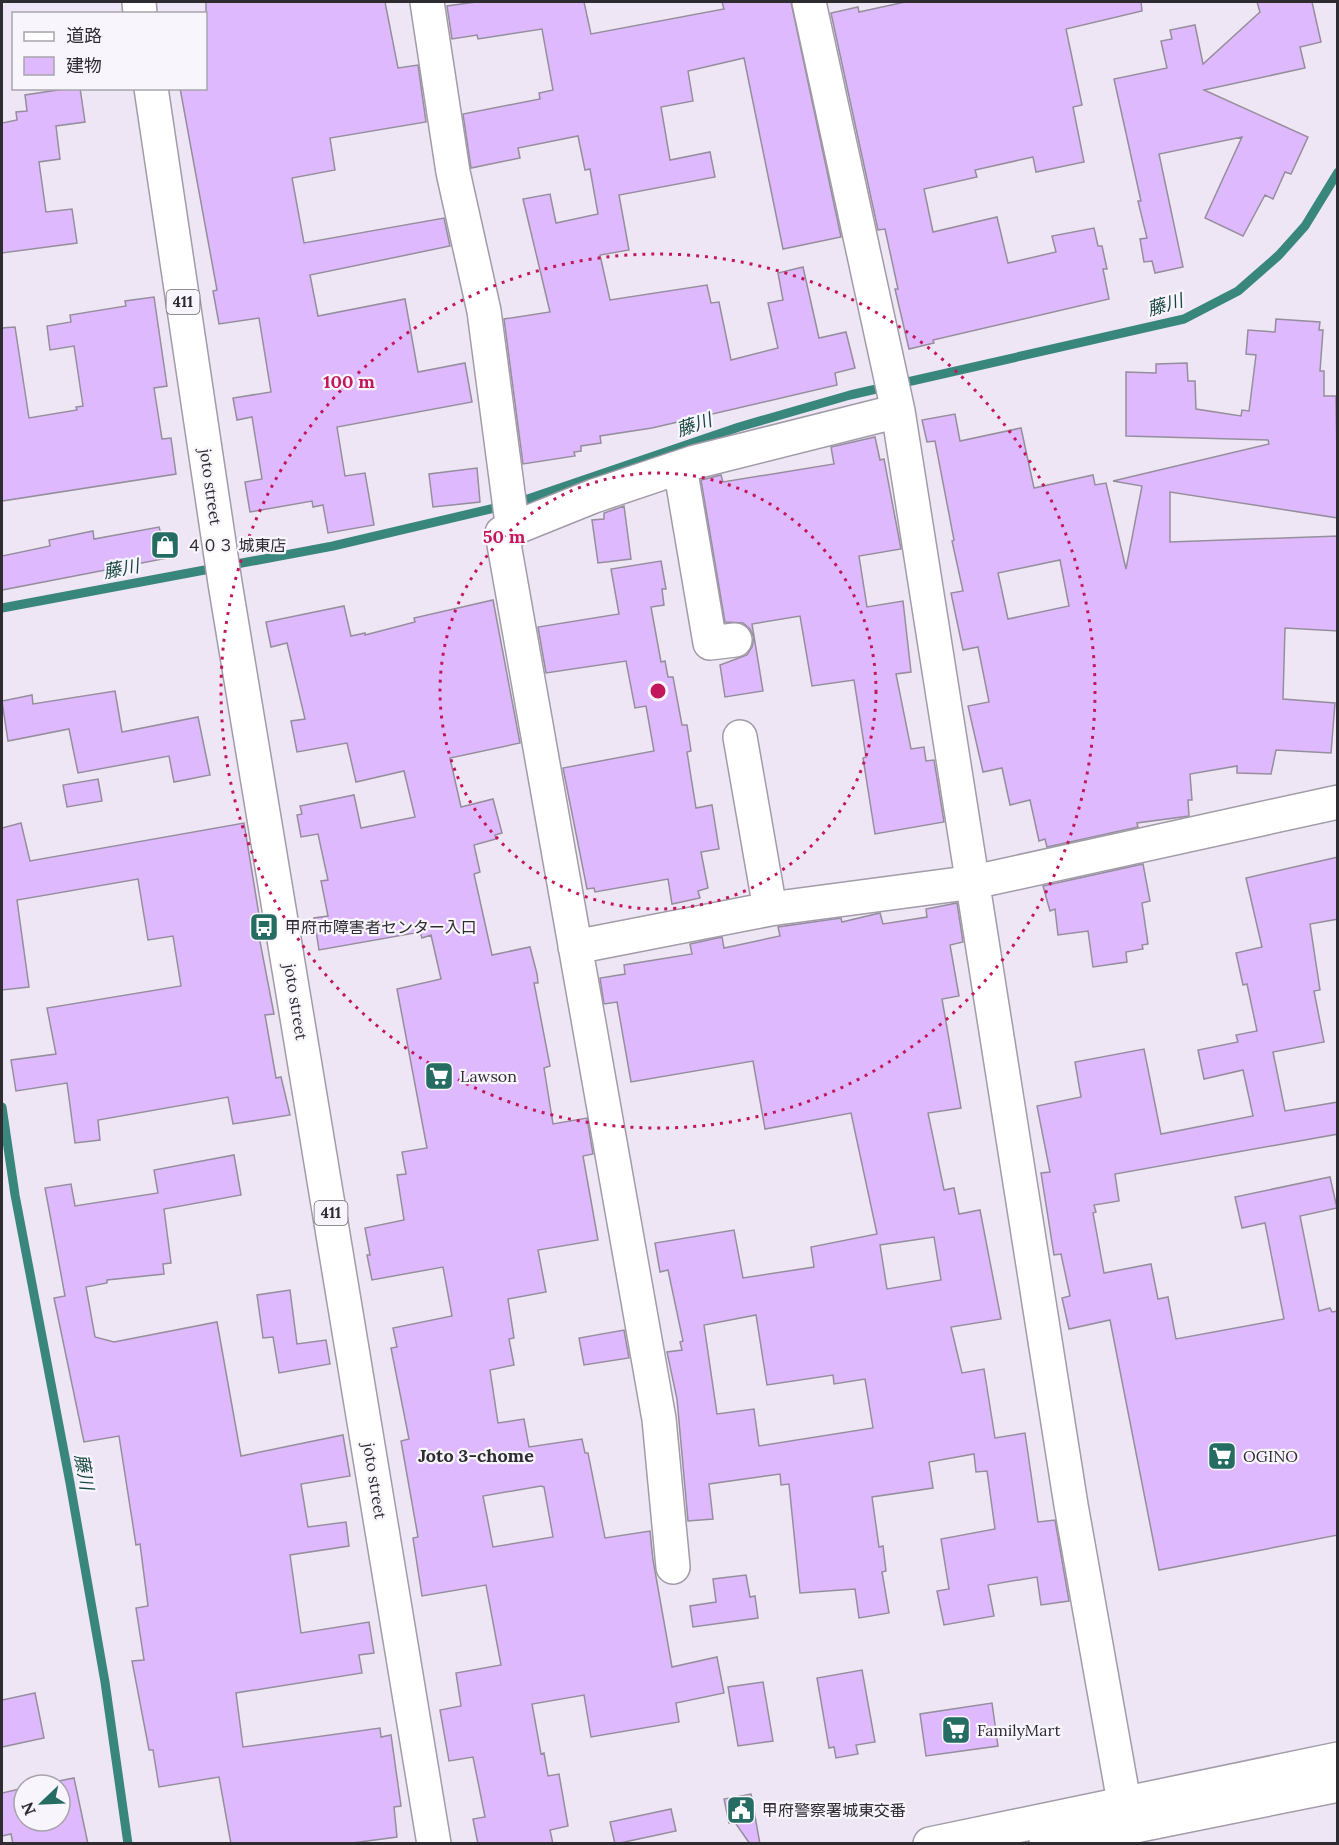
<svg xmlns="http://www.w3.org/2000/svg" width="1339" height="1845" font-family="Lora,'Noto Sans JP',serif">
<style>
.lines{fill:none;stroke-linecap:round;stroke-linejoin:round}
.stream{stroke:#39867d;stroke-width:9}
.building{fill:#deb9fe;stroke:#958e9b;stroke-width:1.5;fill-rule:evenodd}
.street-casing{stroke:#a29ba8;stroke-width:36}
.secondary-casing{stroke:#a29ba8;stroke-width:36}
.highway-casing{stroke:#a29ba8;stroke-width:36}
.street{stroke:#fff;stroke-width:33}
.secondary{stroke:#fff;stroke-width:33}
.highway{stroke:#fff;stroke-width:33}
.ring{fill:none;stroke:#c2185b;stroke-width:3;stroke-dasharray:3 6}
.labels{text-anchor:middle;stroke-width:4.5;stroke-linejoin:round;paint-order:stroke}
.shield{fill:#f9f5fd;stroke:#6b686e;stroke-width:1.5}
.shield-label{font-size:15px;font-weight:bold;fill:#2e2b31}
.street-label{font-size:16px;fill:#2e2b31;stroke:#f9f5fd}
.poi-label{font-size:16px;fill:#2e2b31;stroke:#f9f5fd;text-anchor:start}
.water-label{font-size:18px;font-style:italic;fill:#15463f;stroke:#f9f5fd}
.neighbourhood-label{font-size:18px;font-weight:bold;fill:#2e2b31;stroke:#f9f5fd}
.centre{fill:#c2185b;stroke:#f9f5fd;stroke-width:3}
.ring-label{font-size:18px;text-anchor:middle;font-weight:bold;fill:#c2185b;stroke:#f9f5fd;stroke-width:4.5;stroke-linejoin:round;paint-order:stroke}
</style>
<rect width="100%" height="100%" fill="#eee6f4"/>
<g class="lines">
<path class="stream" d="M2,608l331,-62 183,-43 223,-76 111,-32 334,-76 54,-28 41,-36 26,-29 33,-54
M2,1107l13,88 55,288 35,199 23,162"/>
</g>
<path class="building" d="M206,2h179l13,66 20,-3 8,57 -96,16 5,32 -43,8 12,65 140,-25 6,28 -140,29 8,41 87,-17 13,73 47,-9 7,39 -135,25 8,49 20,-3 9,52 -46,8 -5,-28 -10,2 -1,-6 -62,11 -5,-30 17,-3 -10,-62 -15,3 -4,-22 38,-6 -12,-74 -40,6 -6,-33 4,-1 -37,-202h26z
M476,2h108l7,32 133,-25 -2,-7h69l50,235 -58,12 -39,-191 -56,13 5,30 -32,6 9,53 40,-8 5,25 -96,18 10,55 -29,5 10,45 97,-15 4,18 8,-1 12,58 47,-12 -10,-45 15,-3 -5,-27 25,-6 16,71 27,-6 9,36 -20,5 2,12 -185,43 -52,8 1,7 -20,3v5l-7,1 1,4 -52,8 -19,-145 46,-7 -27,-113 27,-5 6,29 42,-9 -8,-45 -5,1 -7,-34 -60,12 2,10 -49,10 -8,-54 77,-15 -1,-6 14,-3 -11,-61 -64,10 -1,-4 -25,4 -5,-33z
M905,2h236l1,9 -76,18 16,76 -9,2 11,55 -48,10 -3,-15 -58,13 2,7 -53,12 9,43 64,-15 11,46 48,-11 -4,-16 42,-8 4,18h4l5,23h-4l6,30 -176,41 1,3 -25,6 -14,-60h3l-13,-60 -7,1 -47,-217 27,-6 1,5z
M1257,2h55l9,40 -21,5 5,21 -101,22 104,47 -17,37 -6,-2 -12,27 -8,-4 -22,41 -38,-18 37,-81 -83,17 24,113 -28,6 -3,-12 -8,1 -4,-23 7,-1 -9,-37h3l-27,-122 53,-11 -6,-27 11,-2 -2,-9 25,-5 8,39 57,-52z
M71,88h9l5,34 -29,4 4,33 -21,3 7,50 26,-3 5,34 -75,10v-130l15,-3 -1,-8 11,-1 -2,-16z
M154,297l13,89 -13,2 8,51 9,-1 5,36 -174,27v-173l13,-1 14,91 48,-8 -1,-3 7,-1 -9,-60 -24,4 -3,-24 24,-4 -1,-7 56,-9 -1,-5z
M1276,319l44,3 -1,8h4l-3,41h4v25h12l2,122 -168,-26v50l168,-6v95l-53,-3 -2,71 52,4 -4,50 -55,-3 -5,24 -34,-1v-7l-47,8 2,26h-4l1,16 -52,7 1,4 -91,20 -2,-8 -6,2 -9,-41 -20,5 -8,-37 -19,4 -15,-66 21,-4 -11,-55 -15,3 -12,-57 12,-2 -11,-50 2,-1 -19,-99 -8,1 -5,-22 33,-6 5,27 61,-13 13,60 59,-13 2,10 11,-2 20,86 16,-83 -29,-5 156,-37 -1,-4 -142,-4v-64l30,1v-9l31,-1 1,18h7l1,28 45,7 1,-6 7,1 7,-56 -10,-1 2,-24 27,2zM1060,560l9,46 -61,13 -10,-46z
M875,437l5,23 4,-1 17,90 -42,7 8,51 36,-6 8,71 -15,2 15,75 13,-2 2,14 8,-1 10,62 -69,12 -12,-76 3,-1 -12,-77 -42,6 -12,-70 -48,8 11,67 -38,6 -5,-32 27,-10 5,-8 2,-9 -4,-9 -7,-6 -18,-1 -24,-142 20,-5 2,7 111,-18 -3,-17z
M477,468l3,34 -47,5 -4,-33z
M624,506l7,53 -33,4 -6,-43 12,-1v-6z
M159,527l2,7 7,-1 5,24 -171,33v-34l48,-10 -1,-6 44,-9 1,8z
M661,561l5,28h-4l2,16 -13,2 10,55 4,-1 3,16h5l9,48h5l4,26 -4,1 9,56 16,-3 7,44 -18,3 7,36 -10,3 2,7 -28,6 -4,-25 -73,13 -1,-4 -7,1 -24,-121 91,-17 -8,-45 -11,2 -9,-47 -80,12 -8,-46 81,-13 -8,-45z
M493,600l27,143 -70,15 11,49 32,-8 9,34 -7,2 1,4 -22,6 6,27 -6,2 18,81 38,-8 7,27 1,9h-4l16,83 -6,2 9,56 34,-6 6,36 -10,2 15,84 -60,10 8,42 -38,7 6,39 -5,1 5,26 -24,5 8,53 26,-4 5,28 53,-8 3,14h3l17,85 45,-7 3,29 19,107 45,-10 7,36 -48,10 3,19 -88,15 -7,-42 -52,9 9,50 3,-1 4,23 11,-2 9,52 -18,4 3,14h-75l-5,-25 12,-2 -12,-60 -24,4 -9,-51 21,-4 -5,-33 45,-8 -15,-80 -64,11 -9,-58 5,-1 -17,-96 8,-2 -18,-91 6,-1 -4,-19 59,-12 -9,-49 -71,13 -5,-25h3l-5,-27 39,-8 -7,-45 9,-1 -4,-22 25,-4 -30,-159 44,-10 -10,-44 -9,3 -2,-6 -101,18 -5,-32 14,-2 -7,-35 7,-1 -10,-46 -17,3 -4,-22 5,-1 -2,-8 54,-11 7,33 54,-11 -11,-46 -48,11 -9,-39 -50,9 -6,-31 14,-2 -18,-76 -16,4 -5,-25 78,-16 7,30 14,-3v2l50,-13 -1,-4zM541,1486l3,1 9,50 -60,10 -10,-51z
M115,691l7,41 76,-15 12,58 -36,7 -5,-26 -91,17 -9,-44 -61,12 -6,-40 30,-6 1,9z
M98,779l4,22 -35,6 -4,-22z
M21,823l9,38 214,-38 16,98h-4l18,93 -9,1 11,63 5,-1 9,38 -57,9 -5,-27 -130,23 2,20 -25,3 -8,-60 -51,8 -5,-31 45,-6 -9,-46 134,-22 -8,-50 -25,4 -10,-61 -121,21 12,87 -27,3v-162z
M1338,857v62l-28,5 10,66 -6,1 10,51 -51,10 12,59 53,-9v32l-223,40 4,27 -25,4 2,7 -3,1 11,60 47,-9 7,35 10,-2 8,42 108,-20 -19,-96 -23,5 -7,-31 95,-20 7,31 -37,8 19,95 11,-3 2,4 6,-1v224l-179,35 -49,-250 -41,9 -7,-31 8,-2 -9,-42 -7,1 -13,-82 9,-1 -13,-66 44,-9 -6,-35 69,-13 17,85 92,-18 -10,-46 -39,9 -6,-29 40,-8 -2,-7 21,-4 -10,-47 -4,1 -7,-32 26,-6 -16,-69z
M1143,864l7,37 -8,2 6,41 -6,1 1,4 -17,3 1,10 -34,5 -5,-36 -30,4 -3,-26 -5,2 -7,-25z
M957,903l6,39 -13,3 9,51 -17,3 19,109 -33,5 16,77 10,-2 5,26 21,-4 21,109 -50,8 11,46 22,-4 11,69 30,-5 13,89 17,-2 14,81 -28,4 -4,-28 -49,8 6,31 -50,9 -7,-34 12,-2 -8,-50 54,-10 -8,-58 -11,1 -2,-18 -45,8 4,26 -61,9 7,50 4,-1 3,25 -4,1 7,41 -30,5 -4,-29 -55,4 -11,-109 -8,1 -1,-11 -71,10 4,35 -25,2 -11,-122 -10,-47 15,-2 -2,-8 3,-1 -15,-71 -8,2 -5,-29 79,-13 9,48 71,-11 -3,-20 66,-13 -26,-121 -86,16 -12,-68 -122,21 -14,-80 -13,2 -4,-26 25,-4 -1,-9 68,-11 -2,-10 32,-7 2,11 56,-12 -2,-9 63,-9 1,4 38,-9 3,11 44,-7 -1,-8zM934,1237l7,43 -54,9 -7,-44zM756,1315l11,70 66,-10 1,9 31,-5 8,49 -114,18 -5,-37 -37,5 -13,-89z
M234,1155l7,40 -77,14 7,54 -8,1 1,10 -57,6v3l-21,4 9,50 19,5 103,-20 24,134 102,-21 7,41 -49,8 7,43 38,-5 3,24 -59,9 11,78 68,-11 5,31 -15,2 3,18 -126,20 7,54 137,-19 1,9 10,-2 10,71 -7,1 3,30 -52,7h-114l-12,-67 -60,10 -6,-37h-4l-17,-89 12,-1 -8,-52 12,-2 -8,-62 -4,1 -17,-109 -35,6 -30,-144 11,-2 -20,-108 26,-4 4,22 83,-13 -4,-23z
M290,1290l7,54 29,-4 4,24 -51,9 -6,-36 -10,1 -6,-43z
M624,1330l5,28 -45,7 -5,-27z
M746,1575l4,22 5,-1 3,22 -65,9 -3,-21 26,-4 -3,-23z
M862,1670l13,72 -19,3 2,9 -22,4 -2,-11 -5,1 -12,-70z
M763,1682l10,59 -35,5 -10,-59z
M35,1693l9,45 -42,9v-47z
M992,1703l6,43 -72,10 -6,-42z
M74,1778l14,66h-75l-2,-10 -9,2v-43l22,-5v33h36v-36h-22z
M751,1794l9,50h-10l-16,-23 -5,2 -5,-24z
M671,1809l5,22 -61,13 -5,-22z"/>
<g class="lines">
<g class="street-casing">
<path id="street" d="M427,2l26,170 31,139 29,220
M809,2l89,409 173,1094 58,325
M680,467l30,176 25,-3
M740,737l30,172
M575,947l195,-38 204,-27 364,-80
M673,1567l-14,-148 -157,-886 92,-37 101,-34 203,-51"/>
</g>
<g class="secondary-casing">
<path id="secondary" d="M930,1844l408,-85
M1046,1844l292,-59"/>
</g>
<g class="highway-casing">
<path id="highway" d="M139,2l1,12
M151,88l74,495 209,1261"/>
</g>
<use href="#street" class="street"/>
<use href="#secondary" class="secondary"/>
<use href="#highway" class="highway"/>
</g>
<g class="ring">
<circle cx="658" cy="691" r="218"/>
<circle cx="658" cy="691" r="437"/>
</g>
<defs>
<g id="shop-square" transform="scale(1.5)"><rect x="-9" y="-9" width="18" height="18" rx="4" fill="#256c62" stroke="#f9f5fd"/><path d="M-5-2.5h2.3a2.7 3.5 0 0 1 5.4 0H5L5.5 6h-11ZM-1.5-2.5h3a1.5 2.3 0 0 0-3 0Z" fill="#fff"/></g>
<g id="bus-square" transform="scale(1.5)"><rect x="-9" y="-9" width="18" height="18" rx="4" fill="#256c62" stroke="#f9f5fd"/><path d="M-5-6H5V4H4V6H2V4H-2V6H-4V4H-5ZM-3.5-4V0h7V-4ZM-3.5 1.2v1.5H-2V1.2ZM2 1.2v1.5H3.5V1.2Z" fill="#fff"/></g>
<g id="supermarket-square" transform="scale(1.5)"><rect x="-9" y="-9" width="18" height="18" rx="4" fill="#256c62" stroke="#f9f5fd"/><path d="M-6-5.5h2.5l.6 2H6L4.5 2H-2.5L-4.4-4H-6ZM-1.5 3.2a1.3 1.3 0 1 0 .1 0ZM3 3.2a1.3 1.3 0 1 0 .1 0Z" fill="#fff"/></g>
<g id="civic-square" transform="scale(1.5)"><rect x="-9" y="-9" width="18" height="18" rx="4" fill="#256c62" stroke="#f9f5fd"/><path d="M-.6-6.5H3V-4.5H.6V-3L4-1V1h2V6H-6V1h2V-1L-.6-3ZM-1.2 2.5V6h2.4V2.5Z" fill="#fff"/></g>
</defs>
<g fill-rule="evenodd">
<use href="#shop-square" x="165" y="545"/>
<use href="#bus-square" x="264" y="927"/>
<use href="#supermarket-square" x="439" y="1076"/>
<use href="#supermarket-square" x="1222" y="1456"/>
<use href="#supermarket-square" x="956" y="1730"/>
<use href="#civic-square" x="741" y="1810"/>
</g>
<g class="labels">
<g class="shield">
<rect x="166.5" y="290" width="33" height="24" rx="4.5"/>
<rect x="314.5" y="1201" width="33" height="24" rx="4.5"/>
</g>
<g class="shield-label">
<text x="183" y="307">411</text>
<text x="331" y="1218">411</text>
</g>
<g class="street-label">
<text transform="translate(211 487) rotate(82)" y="6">joto street</text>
<text transform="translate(296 1002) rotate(81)" y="6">joto street</text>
<text transform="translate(375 1481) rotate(81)" y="6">joto street</text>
</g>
<g class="poi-label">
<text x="186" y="551">４０３ 城東店</text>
<text x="285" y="933">甲府市障害者センター入口</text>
<text x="460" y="1082">Lawson</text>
<text x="1243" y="1462">OGINO</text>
<text x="977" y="1736">FamilyMart</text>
<text x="762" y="1816">甲府警察署城東交番</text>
</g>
<g class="water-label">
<text transform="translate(1165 305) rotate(-16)" y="6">藤川</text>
<text transform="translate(694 425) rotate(-19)" y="6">藤川</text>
<text transform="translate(121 569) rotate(-11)" y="6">藤川</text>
<text transform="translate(84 1472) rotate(80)" y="6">藤川</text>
</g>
<g class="neighbourhood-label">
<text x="476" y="1462">Joto 3-chome</text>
</g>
</g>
<circle cx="658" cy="691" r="9" class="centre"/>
<g class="ring-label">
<text x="349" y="388">100 m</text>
<text x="504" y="543">50 m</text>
</g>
<rect width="1339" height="1845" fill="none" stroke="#2e2b31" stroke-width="6"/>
<rect x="12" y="12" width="195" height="78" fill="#f9f5fd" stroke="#a8a4ab" stroke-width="1.5"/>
<rect x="24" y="32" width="30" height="9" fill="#ffffff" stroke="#a8a4ab" stroke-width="1.5"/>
<text x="66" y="42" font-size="18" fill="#2e2b31">道路</text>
<rect x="24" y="57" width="30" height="18" fill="#deb9fe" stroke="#a8a4ab" stroke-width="1.5"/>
<text x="66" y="72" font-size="18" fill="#2e2b31">建物</text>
<g transform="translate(42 1803) rotate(247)"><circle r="28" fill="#f9f5fd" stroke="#a8a4ab" stroke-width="1.5"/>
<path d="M0-4.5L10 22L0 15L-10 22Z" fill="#256c62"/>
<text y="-9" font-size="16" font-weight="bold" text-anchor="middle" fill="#2e2b31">N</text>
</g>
</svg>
